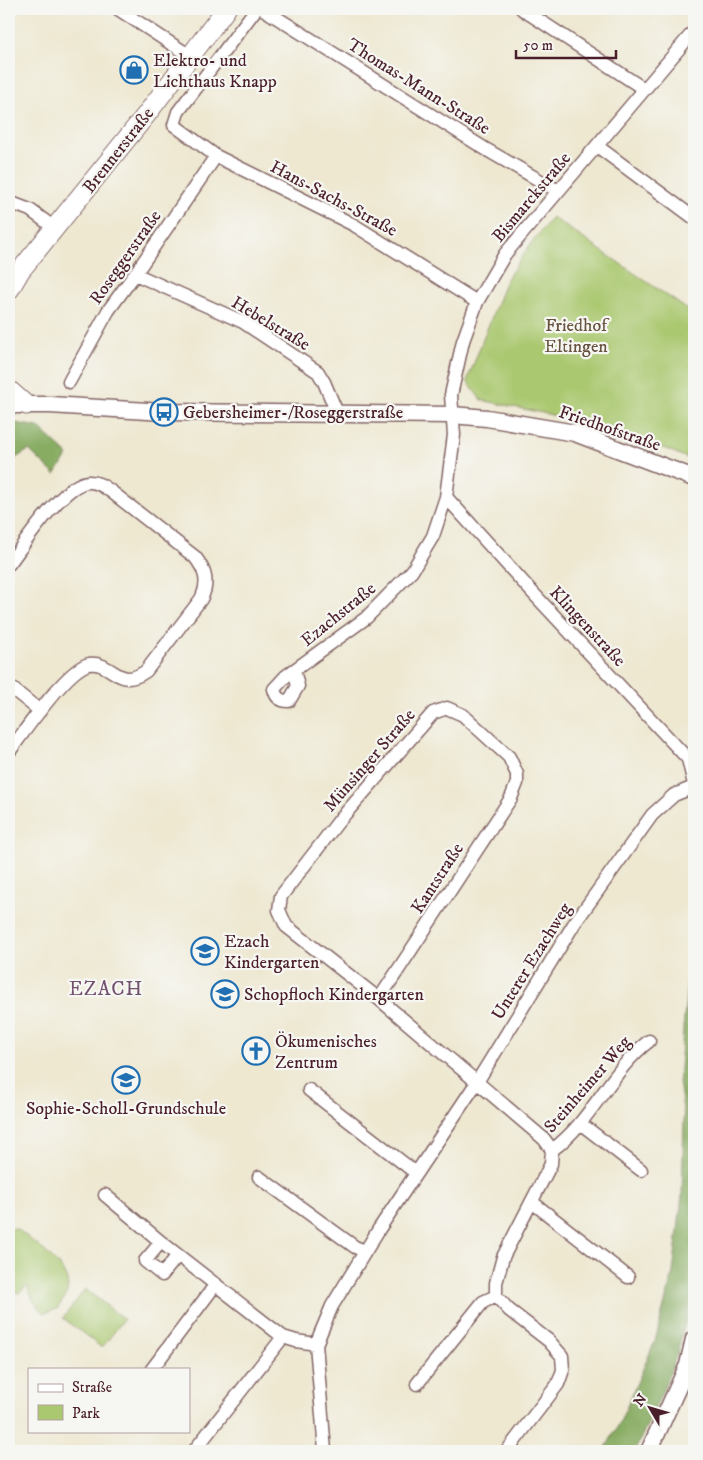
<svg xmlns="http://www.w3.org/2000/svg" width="703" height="1460" font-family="'IM FELL DW Pica',serif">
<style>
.green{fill:#aac870;stroke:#7a744e}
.forest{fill:#87ac62;stroke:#686646}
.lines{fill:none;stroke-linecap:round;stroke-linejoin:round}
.minor-casing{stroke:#836565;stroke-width:15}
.tertiary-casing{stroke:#836565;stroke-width:19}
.secondary-casing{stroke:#836565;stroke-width:21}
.minor{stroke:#fff;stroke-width:12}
.tertiary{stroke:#fff;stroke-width:16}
.secondary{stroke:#fff;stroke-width:19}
.labels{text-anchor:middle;stroke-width:4.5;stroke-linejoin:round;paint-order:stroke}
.poi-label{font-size:18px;fill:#4a1f2b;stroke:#f6f6f2;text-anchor:start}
.street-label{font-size:18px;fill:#4a1f2b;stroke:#f6f6f2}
.park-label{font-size:18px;fill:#675240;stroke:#f6f6f2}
.quarter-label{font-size:20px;letter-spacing:1px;fill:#73516e;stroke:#f6f6f2}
</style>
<rect width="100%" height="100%" fill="#f6f6f2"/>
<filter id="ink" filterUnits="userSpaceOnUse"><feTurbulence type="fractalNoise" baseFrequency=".02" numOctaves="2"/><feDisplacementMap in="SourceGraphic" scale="10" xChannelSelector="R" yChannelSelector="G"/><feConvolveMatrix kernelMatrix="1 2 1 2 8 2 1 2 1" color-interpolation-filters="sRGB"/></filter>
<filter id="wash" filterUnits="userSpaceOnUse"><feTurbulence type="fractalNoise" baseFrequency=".0096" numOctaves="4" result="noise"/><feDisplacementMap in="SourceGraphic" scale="20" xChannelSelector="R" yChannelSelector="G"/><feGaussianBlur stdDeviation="1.12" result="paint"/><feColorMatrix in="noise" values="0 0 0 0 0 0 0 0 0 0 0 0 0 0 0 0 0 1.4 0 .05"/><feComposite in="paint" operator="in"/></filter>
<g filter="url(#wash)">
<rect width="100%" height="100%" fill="#eee8d1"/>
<path class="green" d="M552,217l142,97v147l-28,-12 -86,-28 -99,-21 -14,-19 39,-101 24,-35z
M13,1228l6,2c15,14 55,38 48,62 -2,6 -7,12 -10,17l-13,4 -10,-11 -7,-16 -8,7 -10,-2v-61z
M85,1289l39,30 -22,29 -39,-30z"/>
<path class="forest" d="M16,423l22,4 30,28 -13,20 -26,-25 -20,12v-38z
M694,978v313l-17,63 -16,41 -26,56h-31l16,-29 35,-81 18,-69 9,-77 2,-78 -5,-36 8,-100z"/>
</g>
<g filter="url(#ink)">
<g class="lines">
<g class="minor-casing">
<path id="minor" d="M118,9l72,47
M256,9l-78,103 -4,13 42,31 138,69 123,77
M263,9l224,141 71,41
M522,9l122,80
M597,146l97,72
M9,202l21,8 26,19
M135,274l108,48 75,50 6,10 14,33
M69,382l39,-71 27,-37 81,-118
M446,497l87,96 155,166 6,25
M9,564c15,-20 54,-80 79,-82 10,-1 18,6 25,11l82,64c11,14 14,26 6,42l-55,72c-28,20 -33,-10 -57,-7 -21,4 -66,69 -80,88
M294,670l4,16 -9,15c-9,0 -13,-3 -15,-12l12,-13 80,-58 46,-47 21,-35 13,-39 8,-62 -3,-40 12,-54 14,-39 28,-48 189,-223
M9,686l31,25
M379,999l132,-201 6,-15v-9l-8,-17 -46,-42 -16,-7 -14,5 -95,109 -57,74 -2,14 7,16 93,73 165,140 8,11 -1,14 -48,93 -7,26v13l13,14 40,31 13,15 1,14 -5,14 -51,67
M309,1090l107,83
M580,1123l61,47
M552,1150c40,-29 58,-79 97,-109
M259,1177l96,70 10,4
M105,1195l56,47
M532,1202l96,75
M178,1255l-16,20 -17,-14 16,-19 122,95 13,4 20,3
M152,1369l64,-85
M417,1384l66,-82 13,-6
M194,1451l89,-114
M325,1451l-9,-107 16,-38 47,-77 98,-147 97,-158 78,-109 22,-20 20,-8"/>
</g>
<g class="tertiary-casing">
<path id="tertiary" d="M9,405h41l114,7 288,3 35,3 88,15 119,45
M649,1451l39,-86 6,-26"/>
</g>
<g class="secondary-casing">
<path id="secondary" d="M9,290l11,-19 126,-156 80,-106
M9,390l17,15"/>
</g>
<use href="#minor" class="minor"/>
<use href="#tertiary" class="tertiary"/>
<use href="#secondary" class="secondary"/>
</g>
</g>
<defs>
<g id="shop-ring" transform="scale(1.4375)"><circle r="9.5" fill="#f6f6f2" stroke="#1f6fb2" stroke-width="1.5"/><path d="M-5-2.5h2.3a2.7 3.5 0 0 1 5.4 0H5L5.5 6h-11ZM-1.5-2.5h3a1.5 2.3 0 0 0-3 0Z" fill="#1f6fb2"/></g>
<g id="bus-ring" transform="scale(1.4375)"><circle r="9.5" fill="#f6f6f2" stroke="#1f6fb2" stroke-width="1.5"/><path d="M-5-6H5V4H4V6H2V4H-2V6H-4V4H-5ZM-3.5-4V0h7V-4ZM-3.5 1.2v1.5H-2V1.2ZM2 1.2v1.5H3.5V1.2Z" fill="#1f6fb2"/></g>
<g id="school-ring" transform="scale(1.4375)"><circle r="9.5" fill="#f6f6f2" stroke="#1f6fb2" stroke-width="1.5"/><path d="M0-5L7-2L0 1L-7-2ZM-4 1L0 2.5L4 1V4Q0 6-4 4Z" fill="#1f6fb2"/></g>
<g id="church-ring" transform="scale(1.4375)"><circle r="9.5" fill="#f6f6f2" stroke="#1f6fb2" stroke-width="1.5"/><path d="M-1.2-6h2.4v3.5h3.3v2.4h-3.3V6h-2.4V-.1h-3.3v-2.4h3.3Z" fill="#1f6fb2"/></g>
</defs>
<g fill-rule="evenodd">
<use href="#shop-ring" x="134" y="70"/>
<use href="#bus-ring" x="164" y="412"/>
<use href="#school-ring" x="205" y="951"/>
<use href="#school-ring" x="225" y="994"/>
<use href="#church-ring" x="256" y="1051"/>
<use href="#school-ring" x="126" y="1080"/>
</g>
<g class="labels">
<g class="poi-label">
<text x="153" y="66">Elektro- und<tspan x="153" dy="21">Lichthaus Knapp</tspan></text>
<text x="183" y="418">Gebersheimer-/Roseggerstraße</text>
<text x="224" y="947">Ezach<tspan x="224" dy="21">Kindergarten</tspan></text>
<text x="244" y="1000">Schopfloch Kindergarten</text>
<text x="275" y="1047">Ökumenisches<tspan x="275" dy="21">Zentrum</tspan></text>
<text x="126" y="1114" text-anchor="middle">Sophie-Scholl-Grundschule</text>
</g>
<g class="street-label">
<text transform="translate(419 86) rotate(32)" y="6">Thomas-Mann-Straße</text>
<text transform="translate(118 150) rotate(-52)" y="6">Brennerstraße</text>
<text transform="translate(531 197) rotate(-50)" y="6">Bismarckstraße</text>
<text transform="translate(334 198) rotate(28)" y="6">Hans-Sachs-Straße</text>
<text transform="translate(125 257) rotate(-55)" y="6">Roseggerstraße</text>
<text transform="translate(271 323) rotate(31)" y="6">Hebelstraße</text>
<text transform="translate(610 428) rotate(19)" y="6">Friedhofstraße</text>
<text transform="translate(338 614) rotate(-39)" y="6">Ezachstraße</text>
<text transform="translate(588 626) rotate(47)" y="6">Klingenstraße</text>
<text transform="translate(369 760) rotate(-49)" y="6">Münsinger Straße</text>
<text transform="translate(437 878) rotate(-57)" y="6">Kantstraße</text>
<text transform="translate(531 961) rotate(-58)" y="6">Unterer Ezachweg</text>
<text transform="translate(587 1084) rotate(-49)" y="6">Steinheimer Weg</text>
</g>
<g class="park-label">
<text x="576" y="331">Friedhof<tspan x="576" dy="21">Eltingen</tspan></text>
</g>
<g class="quarter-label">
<text x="106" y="995">EZACH</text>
</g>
</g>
<rect width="703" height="1460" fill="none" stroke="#f6f6f2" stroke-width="30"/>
<rect x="28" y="1368" width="162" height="65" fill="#f6f6f2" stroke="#b1a0a2"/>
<rect x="38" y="1384" width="25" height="8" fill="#ffffff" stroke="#b1a0a2"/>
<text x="72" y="1392" font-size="15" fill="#4a1f2b">Straße</text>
<rect x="38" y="1405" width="25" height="15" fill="#aac870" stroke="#b1a0a2"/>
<text x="72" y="1418" font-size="15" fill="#4a1f2b">Park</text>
<g transform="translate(650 1408) rotate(308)" stroke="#f6f6f2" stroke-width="4" paint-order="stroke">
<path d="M0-4L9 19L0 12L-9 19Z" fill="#4a1f2b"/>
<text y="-8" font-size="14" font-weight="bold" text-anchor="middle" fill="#4a1f2b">N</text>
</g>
<path d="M516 50v8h100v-8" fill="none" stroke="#4a1f2b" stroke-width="2.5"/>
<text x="523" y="50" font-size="15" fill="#4a1f2b" stroke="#f6f6f2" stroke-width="4" paint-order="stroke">50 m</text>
</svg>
